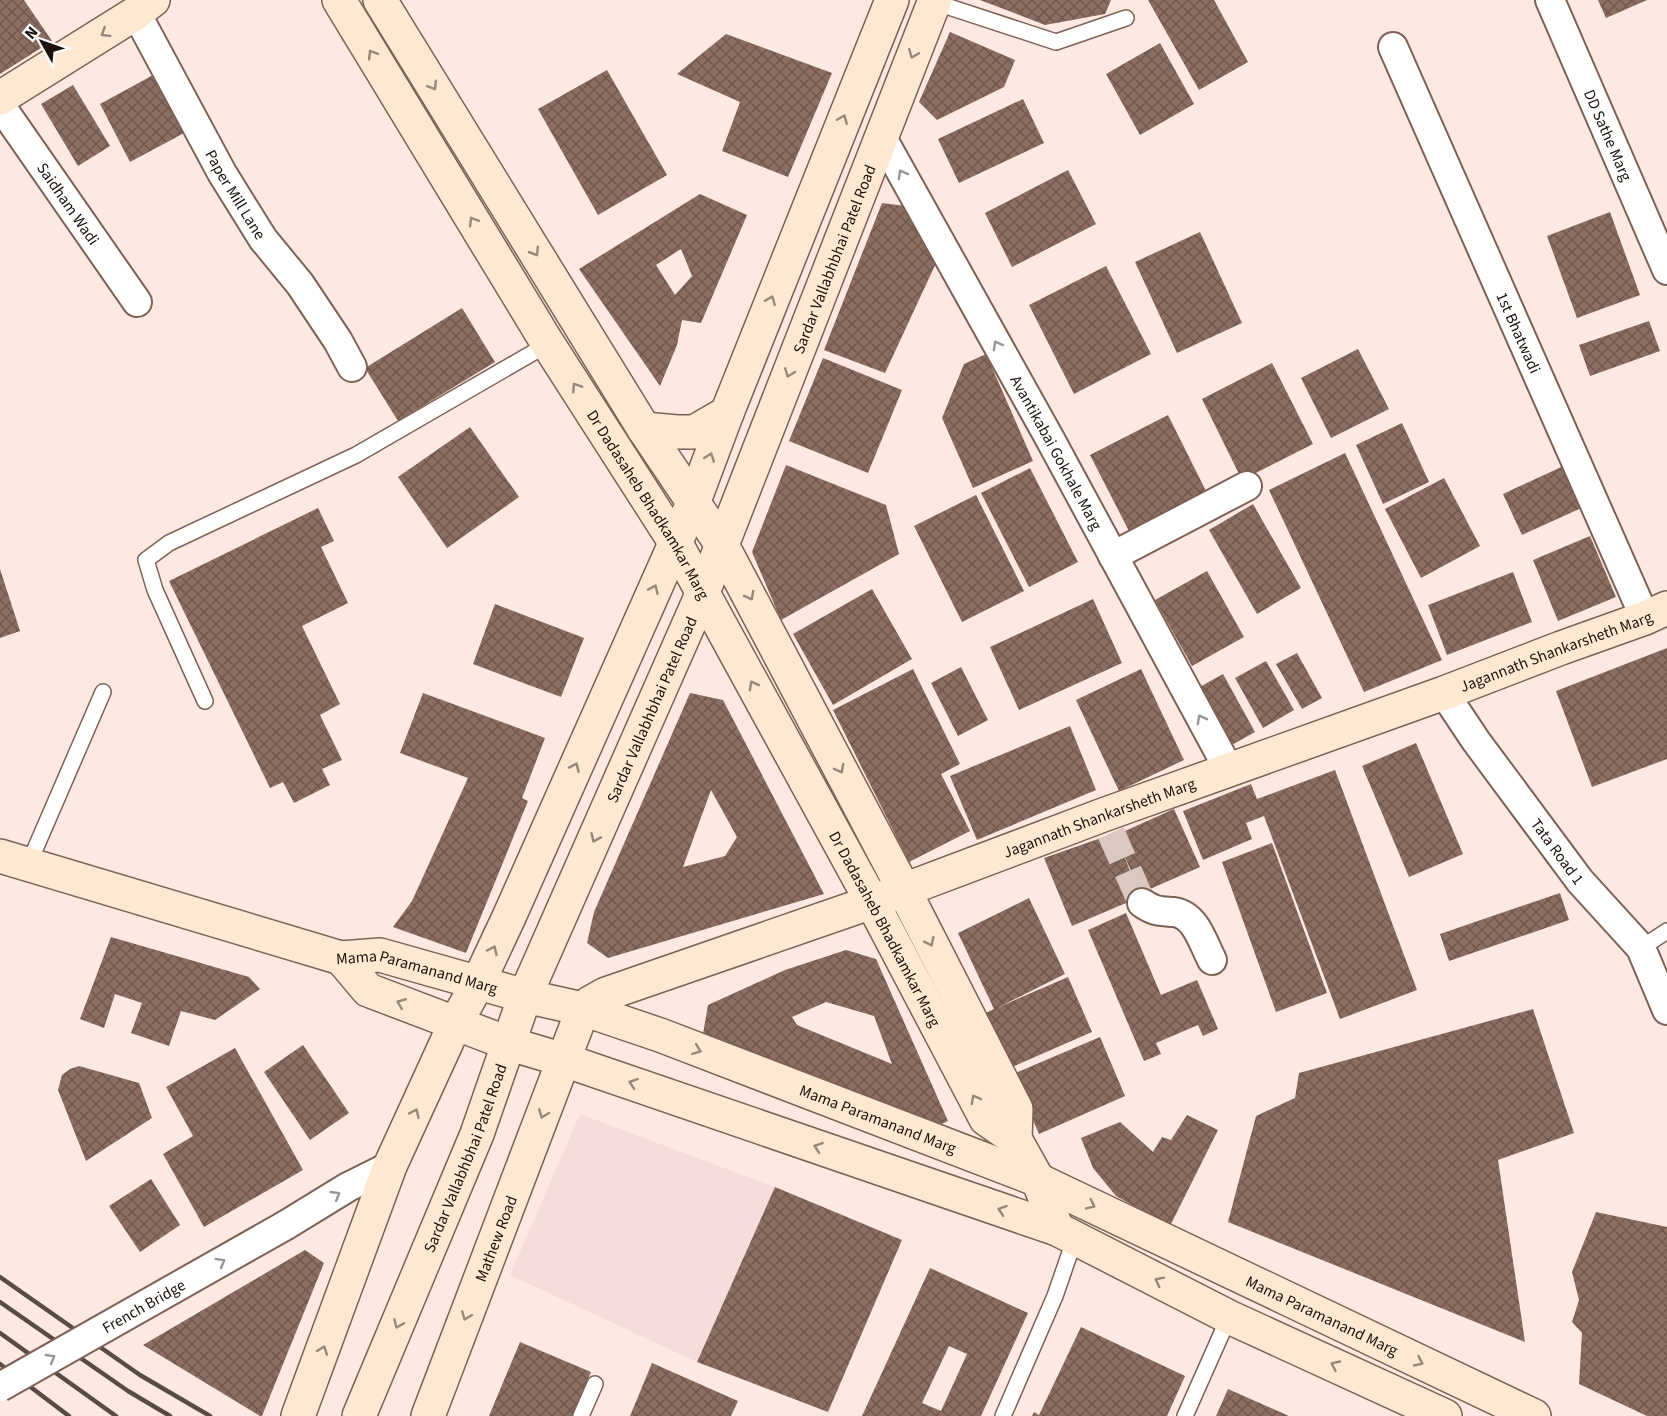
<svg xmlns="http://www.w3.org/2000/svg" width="1667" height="1416" font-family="'Source Sans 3',sans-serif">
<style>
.commercial{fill:#f7dcdc}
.building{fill:url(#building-cross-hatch);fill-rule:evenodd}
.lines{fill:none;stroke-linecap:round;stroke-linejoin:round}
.street-tunnel{stroke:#dbc9c1;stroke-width:28;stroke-dasharray:28 14;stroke-linecap:butt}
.lane-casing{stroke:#7d6155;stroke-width:18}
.street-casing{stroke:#7d6155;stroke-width:32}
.secondary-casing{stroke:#7d6155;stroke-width:36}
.lane{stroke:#fff;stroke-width:15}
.street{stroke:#fff;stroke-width:28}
.secondary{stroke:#fde8d1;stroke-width:33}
.rail{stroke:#584b46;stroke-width:4.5}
.street-bridge-casing{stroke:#7d6155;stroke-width:32;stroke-linecap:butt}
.street-bridge{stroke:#fff;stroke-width:28}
.oneway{stroke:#988779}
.oneway2{stroke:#999492}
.labels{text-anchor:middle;stroke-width:4.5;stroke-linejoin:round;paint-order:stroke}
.street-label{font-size:16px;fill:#1c110d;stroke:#fbfbfb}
</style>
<defs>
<pattern id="building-cross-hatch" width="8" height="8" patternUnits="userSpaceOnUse" patternTransform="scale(1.5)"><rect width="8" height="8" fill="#8b6d61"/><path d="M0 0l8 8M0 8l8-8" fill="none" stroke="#71584e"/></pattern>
</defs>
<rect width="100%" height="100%" fill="#fde9e1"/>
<path class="commercial" d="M580,1114l195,73 -78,175 -187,-87z"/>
<path class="building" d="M0,0h24l28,41 -52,33z
M980,0h131l-6,14 -60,11z
M1148,0h66l34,62 -49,28z
M1598,0h49l-41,18z
M950,32l65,28 -11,27 -67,33 -18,-18z
M726,34l106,39 -44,104 -66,-26 18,-49 -63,-28z
M1160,43l34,61 -54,31 -34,-61z
M607,70l60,105 -69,40 -60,-106z
M155,74l31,58 -56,30 -30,-58z
M73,85l37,61 -32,20 -37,-62z
M1023,99l21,44 -85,40 -21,-44z
M1068,170l28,54 -84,43 -27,-54z
M700,194l47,21 -46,108 -19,-3 -5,25 -17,41 -81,-117zM681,249l11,27 -17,19 -19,-30z
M882,203l31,4 24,54 -52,112 -61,-23z
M1610,212l30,83 -63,23 -30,-82z
M1200,232l42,91 -65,30 -42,-91z
M1106,266l45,88 -77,40 -45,-89z
M462,308l33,54 -97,59 -33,-53z
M1649,321l11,30 -70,25 -11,-31z
M1358,349l31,60 -58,29 -30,-60z
M986,354l47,107 -60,27 -31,-70 22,-54z
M823,358l79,32 -34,83 -79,-32z
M1272,363l41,81 -71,36 -40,-81z
M1168,415l41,82 -77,40 -42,-82z
M1402,423l27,59 -46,22 -27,-59z
M470,427l49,70 -72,51 -49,-71z
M1345,453l97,207 -78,32 -95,-202z
M1570,463l18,42 -66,30 -19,-41z
M786,465l100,40 13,49 -118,66 -29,-68z
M1030,468l48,94 -49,25 -48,-94z
M1444,478l36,68 -59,32 -36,-69z
M976,495l48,96 -62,31 -48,-96z
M1253,504l48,84 -44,26 -48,-84z
M318,508l16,33 -13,6 27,56 -46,23 38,78 -20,11 22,45 -20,9 8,16 -36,18 -11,-21 -13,6 -101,-207z
M1590,536l26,61 -58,24 -25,-61z
M0,569l20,62 -20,7z
M1207,571l37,66 -52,29 -37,-66z
M1513,572l19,50 -85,33 -19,-50z
M872,589l40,70 -79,46 -40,-71z
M1093,599l29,64 -103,47 -29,-63z
M495,604l89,34 -23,59 -88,-33z
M1667,648v111l-75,28 -36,-96z
M1297,653l25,45 -20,11 -26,-45z
M1266,661l28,49 -31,18 -28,-50z
M961,667l27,53 -30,16 -27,-53z
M913,669l47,95 -19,10 29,57 -61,31 -76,-152z
M1141,669l43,91 -65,31 -43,-91z
M1223,674l32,58 -25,14 -32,-58z
M423,693l122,45 -23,60 6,3 -62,152 -73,-26 19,-26 56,-123 -68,-25z
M690,693l33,7 101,194 -216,64 -21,-15 7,-31zM711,790l26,47 -12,19 -42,11z
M1070,726l26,64 -119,50 -27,-64z
M1416,743l47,111 -54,23 -47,-111z
M1335,770l82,220 -77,29 -76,-203 -18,7 6,16 -49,21 -20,-49 68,-27 6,15z
M1174,809l26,58 -59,26 -18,-40 17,44 -68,29 -28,-68 71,-25 1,2z
M1272,843l55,150 -51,19 -54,-150z
M1560,893l9,27 -120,41 -9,-27z
M1029,898l36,76 -66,33 69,-30 24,55 -82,36 -24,-55 8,-4 -36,-76z
M1126,913l35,82 36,-15 21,49 -15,7 -5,-11 -42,18 5,11 -17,7 -56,-131z
M111,937l138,40 11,12 -45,31 -34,-9 -12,35 -38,-13 11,-30 -27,-9 -11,34 -24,-9z
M846,950l30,9 72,162 -20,9 -225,-96 5,-29 77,-35zM826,1002l48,14 18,48 -95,-39 -5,-8z
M1533,1009l41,124 -76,27 27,182 -297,-120 28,-106 39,-18 4,-25z
M1100,1037l25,59 -86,38 -26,-60z
M303,1045l46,68 -39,27 -46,-68z
M235,1048l68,122 -99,57 -41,-73 30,-18 -27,-49z
M79,1066l60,17 13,35 -66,43 -28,-71 4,-15 8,-6z
M1187,1115l31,15 -48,96 -54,-30 -23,-28 -12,-30 39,-16 33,30 9,-15 9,3z
M151,1179l29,46 -40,27 -31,-46z
M775,1187l127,53 -74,172 -131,-50z
M1596,1212l71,15v189h-20l-68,-32 3,-51 -10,-11 7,-22 -7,-28z
M305,1250l19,13 -62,153h-2l-117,-71z
M930,1268l98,45 -47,103h-119zM949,1346l18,8 -26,57 -19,-8z
M1081,1327l104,49 -18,40h-135l2,-4 5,3z
M520,1342l71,30 -18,44h-84z
M652,1363l86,38 -7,15h-101z
M1228,1389l61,27h-73z"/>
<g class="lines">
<path class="street-tunnel" d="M1111,833l31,70"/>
<g class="lane-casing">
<path id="lane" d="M934,2l122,40 70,-24
M205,701l-50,-111 -9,-30 23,-17 187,-88 192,-111
M27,865l9,-18 67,-155
M1641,948l26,-17
M581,1416l14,-32
M1003,1416l52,-120 20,-58
M1185,1416l44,-99"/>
</g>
<g class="street-casing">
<g id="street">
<path id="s1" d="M1550,0l117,270"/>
<path id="s2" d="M136,13l86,160 41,66 37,45 38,57 14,26"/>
<path id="s3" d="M1393,47l252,571"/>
<path id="s4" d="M0,105l137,197"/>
<path id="s5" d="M881,136l169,303 179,331"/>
<path d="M1113,556l134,-70"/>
<path id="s6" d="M1444,693l32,48 104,140 61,67 26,62"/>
<path d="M1142,903c13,9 18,8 32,9 22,3 29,31 38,48"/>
<path d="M286,1225l62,-38 42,-21"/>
</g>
</g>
<g class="secondary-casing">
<g id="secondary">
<path id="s7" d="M339,0l209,344 127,198 197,360 114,217 29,20 23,41 19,49"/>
<path d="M380,0l264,429 78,116 182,345 112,219 -1,30"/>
<path d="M0,98l136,-85 17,-13"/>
<path d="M644,429l33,3h17l33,-19"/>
<path id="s8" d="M0,856l341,102 39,-3 145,41 58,13 77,26 378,145 496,236"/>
<path d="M341,958l27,32 142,54 54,16 493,169 172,88 216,99"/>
<path d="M298,1416l92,-250 65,-142 23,-41 31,-66 185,-416 33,-88 165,-413"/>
<path id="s9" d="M359,1416l118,-282 48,-138 178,-404 19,-47 213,-545"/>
<path id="s10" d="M428,1416l155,-407 7,-6 16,-9 266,-92 231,-87 341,-122 117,-45 84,-30 22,-10"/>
</g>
</g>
<use href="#lane" class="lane"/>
<use href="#street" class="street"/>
<use href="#secondary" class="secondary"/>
<path class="rail" d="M0,1277l140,98 70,41
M0,1302l128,89 42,25
M0,1333l116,83
M0,1364l69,52"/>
<g class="street-bridge-casing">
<g id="street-bridge">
<path id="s11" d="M0,1387l286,-162"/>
</g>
</g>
<use href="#street-bridge" class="street-bridge"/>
</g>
<defs><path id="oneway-chevron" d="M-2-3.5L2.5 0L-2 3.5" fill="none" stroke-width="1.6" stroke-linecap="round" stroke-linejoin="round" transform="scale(1.5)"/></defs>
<g class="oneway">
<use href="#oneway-chevron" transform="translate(105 33) rotate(148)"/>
<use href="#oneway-chevron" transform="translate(372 54) rotate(-121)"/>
<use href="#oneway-chevron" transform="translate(913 54) rotate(112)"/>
<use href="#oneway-chevron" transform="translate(433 86) rotate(58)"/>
<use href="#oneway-chevron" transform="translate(843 119) rotate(-68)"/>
<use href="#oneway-chevron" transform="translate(473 221) rotate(-121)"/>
<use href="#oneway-chevron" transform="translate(535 252) rotate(58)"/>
<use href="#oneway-chevron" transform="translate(771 300) rotate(-68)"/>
<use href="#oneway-chevron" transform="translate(789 373) rotate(111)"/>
<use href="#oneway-chevron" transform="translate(576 387) rotate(-123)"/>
<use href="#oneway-chevron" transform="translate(710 457) rotate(-69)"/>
<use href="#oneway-chevron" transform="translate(654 589) rotate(-66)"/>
<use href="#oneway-chevron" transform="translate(750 596) rotate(62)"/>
<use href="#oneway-chevron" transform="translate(753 685) rotate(-119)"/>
<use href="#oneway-chevron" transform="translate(575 767) rotate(-66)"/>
<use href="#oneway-chevron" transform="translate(840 769) rotate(62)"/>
<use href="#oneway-chevron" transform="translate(595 838) rotate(114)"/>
<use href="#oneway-chevron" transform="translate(930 942) rotate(63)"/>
<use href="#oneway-chevron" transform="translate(493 950) rotate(-65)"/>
<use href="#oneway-chevron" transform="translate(401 1003) rotate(-158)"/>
<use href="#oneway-chevron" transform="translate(697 1050) rotate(21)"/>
<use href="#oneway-chevron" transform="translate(633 1083) rotate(-161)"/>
<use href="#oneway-chevron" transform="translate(975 1099) rotate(-118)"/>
<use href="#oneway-chevron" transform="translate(415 1113) rotate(-65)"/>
<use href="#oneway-chevron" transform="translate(543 1114) rotate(111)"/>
<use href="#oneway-chevron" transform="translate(818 1147) rotate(-161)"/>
<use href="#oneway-chevron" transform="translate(1091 1205) rotate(26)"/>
<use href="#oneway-chevron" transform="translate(1002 1210) rotate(-161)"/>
<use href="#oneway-chevron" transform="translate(1159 1281) rotate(-153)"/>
<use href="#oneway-chevron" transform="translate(466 1316) rotate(111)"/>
<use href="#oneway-chevron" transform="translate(398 1324) rotate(113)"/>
<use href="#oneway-chevron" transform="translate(323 1350) rotate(-70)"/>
<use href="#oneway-chevron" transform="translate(1419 1362) rotate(25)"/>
<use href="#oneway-chevron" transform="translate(1335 1365) rotate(-155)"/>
</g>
<g class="oneway2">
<use href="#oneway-chevron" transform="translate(902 174) rotate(-119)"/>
<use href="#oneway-chevron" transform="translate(997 345) rotate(-119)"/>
<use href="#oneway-chevron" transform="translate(1201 719) rotate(-118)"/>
<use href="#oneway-chevron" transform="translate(336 1195) rotate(-31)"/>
<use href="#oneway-chevron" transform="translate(221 1262) rotate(-30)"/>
<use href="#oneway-chevron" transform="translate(51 1358) rotate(-30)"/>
</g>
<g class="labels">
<g class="street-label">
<text dy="6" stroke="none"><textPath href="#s1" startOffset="147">DD Sathe Marg</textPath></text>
<text dy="6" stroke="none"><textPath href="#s2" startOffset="207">Paper Mill Lane</textPath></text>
<text dy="6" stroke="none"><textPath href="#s4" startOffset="120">Saidham Wadi</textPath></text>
<text dy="6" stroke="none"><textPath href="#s9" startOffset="1251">Sardar Vallabhbhai Patel Road</textPath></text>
<text dy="6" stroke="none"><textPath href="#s3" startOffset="312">1st Bhatwadi</textPath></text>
<text dy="6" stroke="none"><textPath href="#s5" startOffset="362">Avantikabai Gokhale Marg</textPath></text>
<text dy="6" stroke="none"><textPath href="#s7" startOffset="592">Dr Dadasaheb Bhadkamkar Marg</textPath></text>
<text dy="6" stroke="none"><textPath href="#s10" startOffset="1473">Jagannath Shankarsheth Marg</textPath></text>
<text dy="6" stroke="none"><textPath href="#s9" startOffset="765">Sardar Vallabhbhai Patel Road</textPath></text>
<text dy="6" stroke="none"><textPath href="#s10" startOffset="987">Jagannath Shankarsheth Marg</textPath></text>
<text dy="6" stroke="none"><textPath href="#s6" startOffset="195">Tata Road 1</textPath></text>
<text dy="6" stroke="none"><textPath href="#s7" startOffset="1078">Dr Dadasaheb Bhadkamkar Marg</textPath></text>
<text dy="6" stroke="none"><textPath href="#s8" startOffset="434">Mama Paramanand Marg</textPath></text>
<text dy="6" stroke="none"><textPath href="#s8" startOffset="920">Mama Paramanand Marg</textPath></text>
<text dy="6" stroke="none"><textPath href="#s9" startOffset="279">Sardar Vallabhbhai Patel Road</textPath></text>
<text dy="6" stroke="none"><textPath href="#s10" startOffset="190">Mathew Road</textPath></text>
<text dy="6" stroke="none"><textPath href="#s11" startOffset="165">French Bridge</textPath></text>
<text dy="6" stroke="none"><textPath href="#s8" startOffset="1406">Mama Paramanand Marg</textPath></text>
</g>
</g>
<g transform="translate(42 42) rotate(310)" stroke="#fbfbfb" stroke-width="4.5" paint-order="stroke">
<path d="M0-4.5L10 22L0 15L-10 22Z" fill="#1c110d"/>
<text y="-9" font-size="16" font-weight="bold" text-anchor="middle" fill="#1c110d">N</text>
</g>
</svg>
